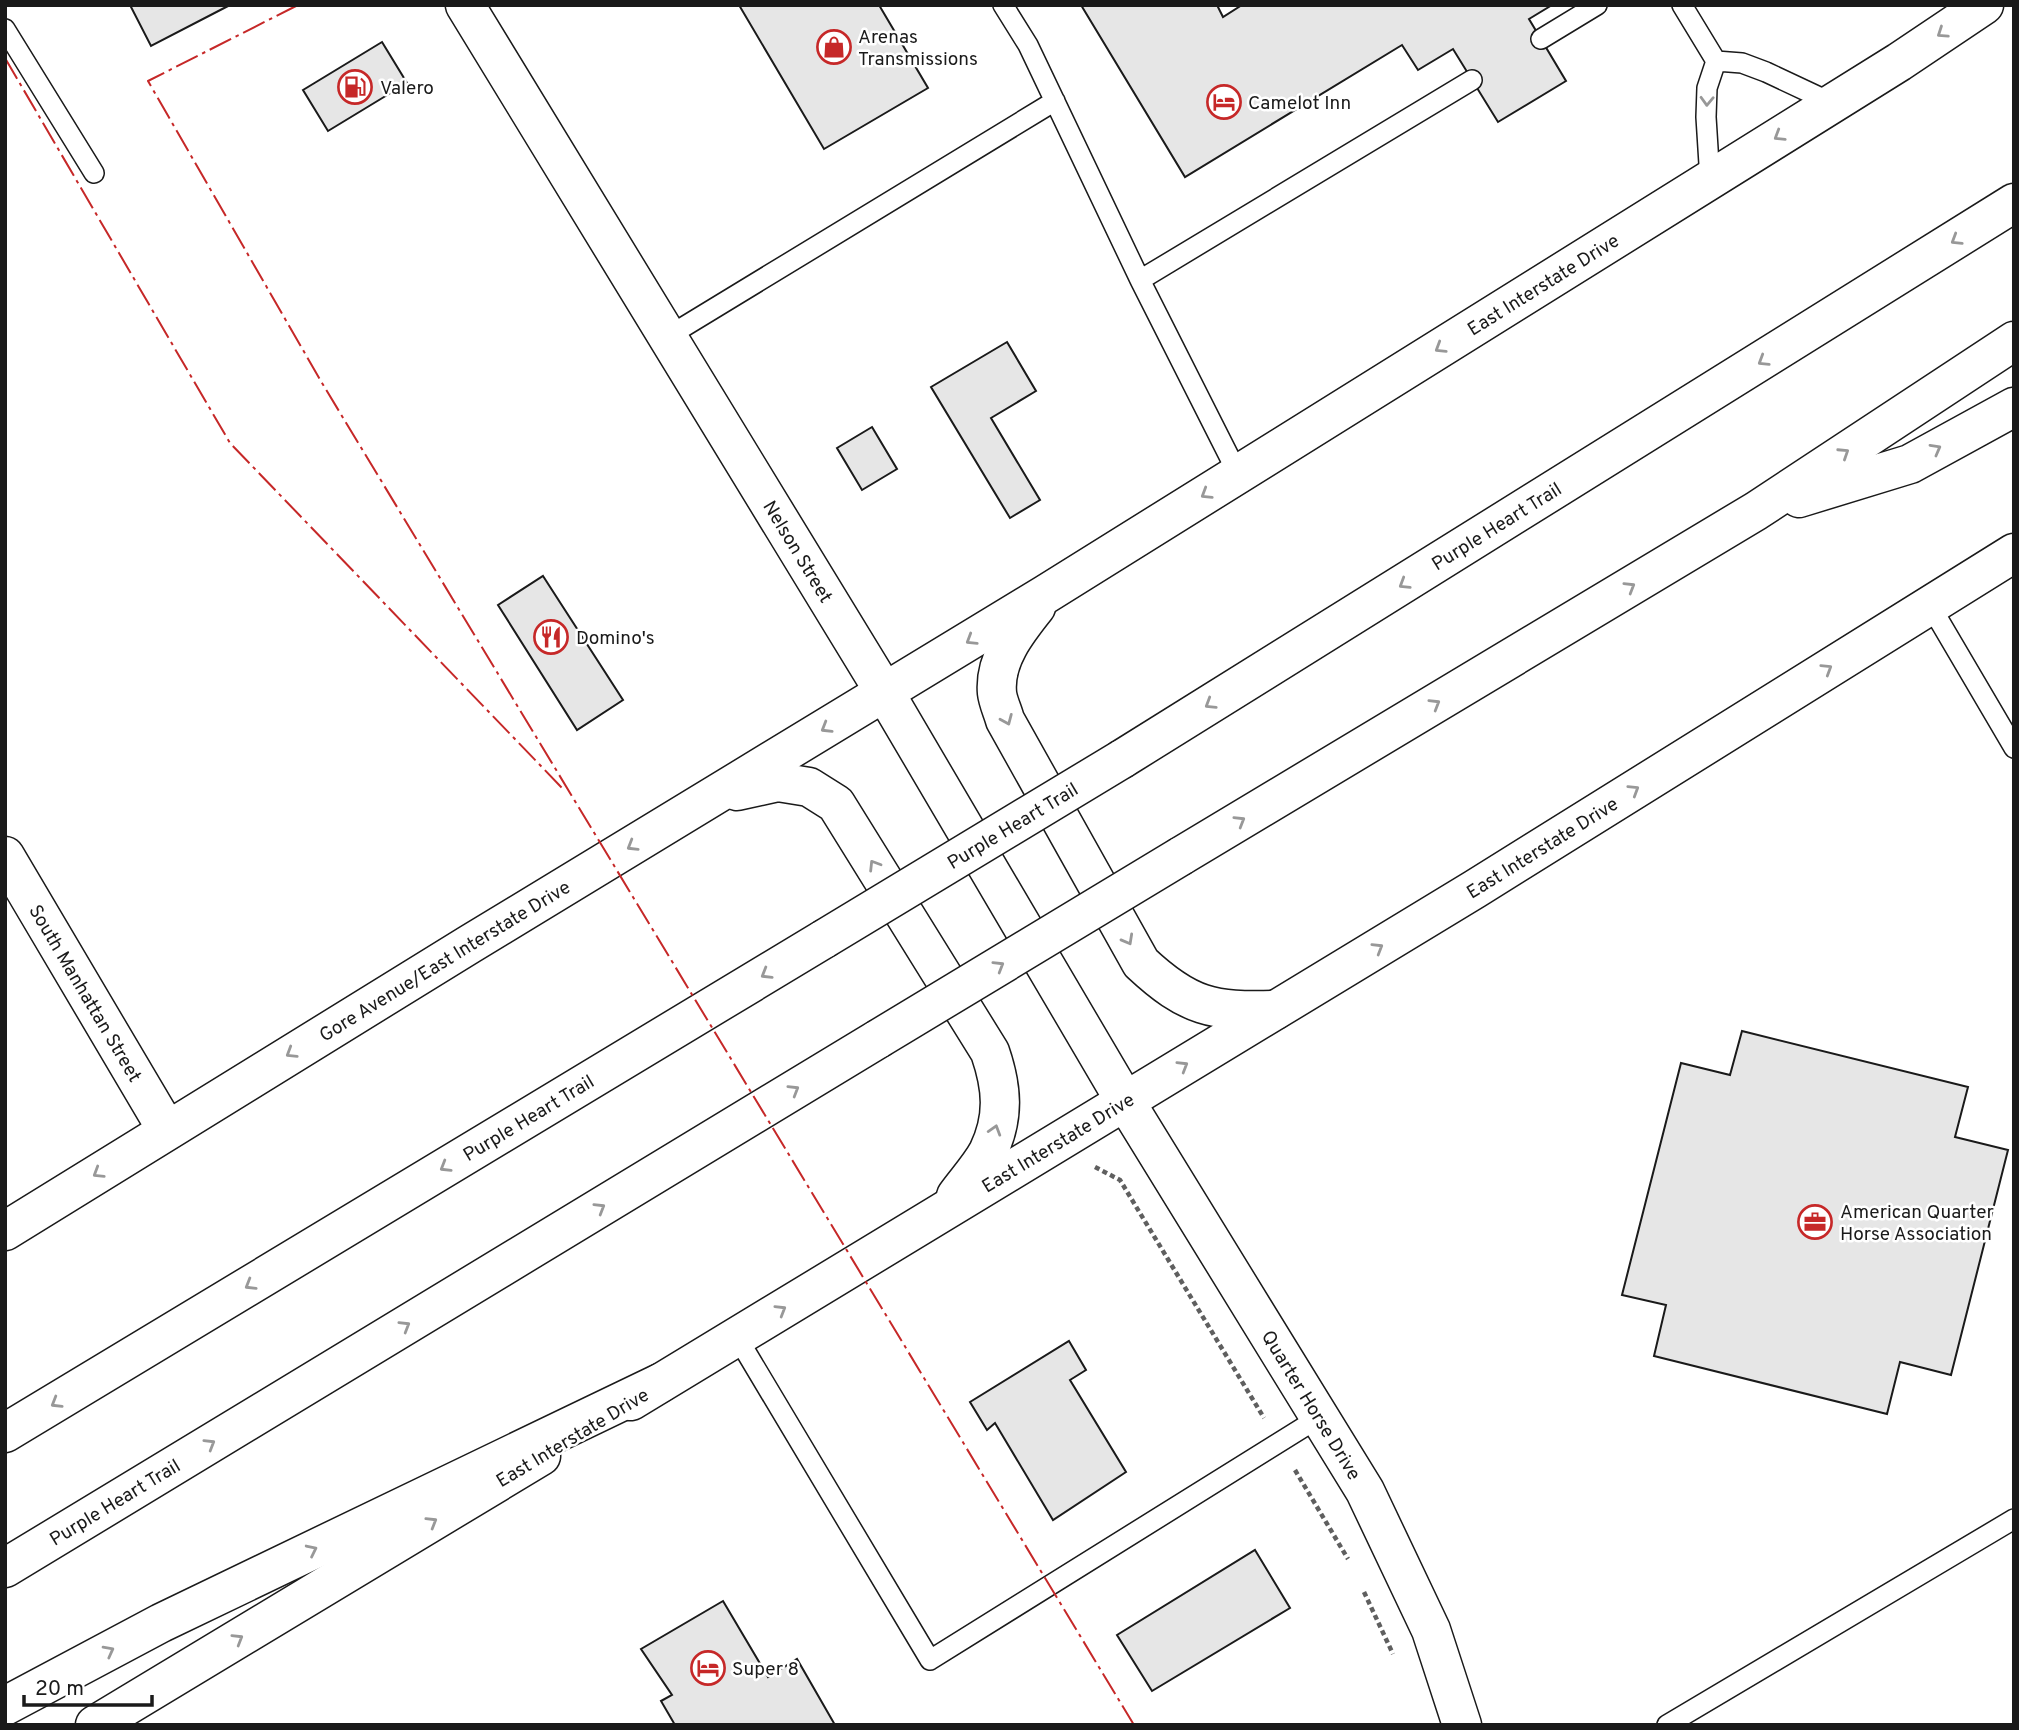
<svg xmlns="http://www.w3.org/2000/svg" width="2019" height="1730" font-family="Overpass,sans-serif">
<style>
.building{fill:#e6e6e6;stroke:#1a1a1a;stroke-width:2}
.lines{fill:none;stroke-linecap:round;stroke-linejoin:round}
.service-casing{stroke:#1a1a1a;stroke-width:22}
.minor-casing{stroke:#1a1a1a;stroke-width:41}
.tertiary-casing{stroke:#1a1a1a;stroke-width:41}
.secondary-casing{stroke:#1a1a1a;stroke-width:41}
.motorway-casing{stroke:#1a1a1a;stroke-width:41}
.path{stroke:#5f5f5f;stroke-width:4.5;stroke-dasharray:5 3.5;stroke-linecap:butt}
.service{stroke:#fff;stroke-width:19}
.minor{stroke:#fff;stroke-width:38}
.tertiary{stroke:#fff;stroke-width:38}
.secondary{stroke:#fff;stroke-width:38}
.motorway{stroke:#fff;stroke-width:38}
.motorway-bridge-casing{stroke:#1a1a1a;stroke-width:41;stroke-linecap:butt}
.motorway-bridge{stroke:#fff;stroke-width:38}
.power{stroke:#c62828;stroke-width:2;stroke-dasharray:24 5 3.5 5;stroke-linecap:butt}
.oneway{stroke:#989898}
.labels{text-anchor:middle;stroke-width:5;stroke-linejoin:round;paint-order:stroke}
.poi-label{font-size:19px;fill:#1a1a1a;stroke:#fff;text-anchor:start}
.street-label{font-size:19px;fill:#1a1a1a;stroke:#fff}
</style>
<rect width="100%" height="100%" fill="#fff"/>
<path class="building" d="M130,5h100l-79,41z
M739,5h140l49,83 -104,61z
M1081,5h136l6,12 19,-12h310l-23,14 37,62 -68,41 -45,-73 -35,21 -16,-25 -217,132z
M382,42l25,41 -79,48 -25,-41z
M1007,342l29,49 -45,27 49,82 -30,18 -79,-131z
M872,427l25,42 -35,21 -25,-42z
M543,576l80,124 -46,30 -79,-125z
M1742,1031l226,56 -13,50 53,13 -57,225 -51,-13 -13,52 -233,-58 12,-51 -44,-10 59,-232 49,12z
M1069,1341l17,29 -16,10 56,92 -73,48 -58,-97 -8,7 -17,-28z
M1255,1550l35,58 -138,83 -35,-56z
M723,1601l45,76 29,-18 38,66h-160l-14,-24 11,-6 -31,-46z"/>
<g class="lines">
<g class="service-casing">
<path id="service" d="M1003,5l25,40 112,235 332,-200
M1682,5l34,56
M5,29l89,144
M1541,39l56,-34
M1710,180l-4,-63 1,-29 9,-27 26,2 24,9 66,31
M1140,280l98,194
M667,337l388,-236
M1930,605l84,143
M737,1337l193,323 390,-243
M1667,1725l347,-206"/>
</g>
<g class="minor-casing">
<g id="minor">
<path id="s1" d="M5,856l162,274"/>
</g>
</g>
<g class="tertiary-casing">
<g id="tertiary">
<path id="s2" d="M465,5l420,688"/>
</g>
</g>
<g class="secondary-casing">
<g id="secondary">
<path d="M1036,607c-20,25 -42,53 -39,86 1,9 6,19 8,27l136,243c47,44 72,49 134,47"/>
<path id="s3" d="M885,693l240,408 240,390 66,139 31,95"/>
<path d="M737,791l41,-9 31,5 27,17 154,248c12,35 15,65 -2,100 -8,15 -22,30 -32,44"/>
<path id="s4" d="M5,1231l465,-287 576,-350 853,-532 85,-57"/>
<path id="s5" d="M631,1401l844,-512 539,-336"/>
<path d="M95,1725l446,-269"/>
</g>
</g>
<g class="motorway-casing">
<g id="motorway">
<path d="M1799,498l111,-34 104,-57"/>
<path id="s6" d="M1122,759l892,-556"/>
<path d="M1181,856l575,-345 258,-170"/>
<path id="s7" d="M5,1433l819,-494"/>
<path id="s8" d="M5,1568l873,-529"/>
<path d="M5,1706l156,-83 499,-240"/>
</g>
</g>
<path class="path" d="M1095,1167l25,13 144,238
M1295,1470l53,89
M1364,1592l29,62"/>
<use href="#service" class="service"/>
<use href="#minor" class="minor"/>
<use href="#tertiary" class="tertiary"/>
<use href="#secondary" class="secondary"/>
<use href="#motorway" class="motorway"/>
<g class="motorway-bridge-casing">
<g id="motorway-bridge">
<path id="s9" d="M824,939l298,-180"/>
<path d="M878,1039l303,-183"/>
</g>
</g>
<use href="#motorway-bridge" class="motorway-bridge"/>
<path class="power" d="M298,5l-150,76 174,302 812,1342
M5,58l225,385 334,347"/>
</g>
<defs><path id="oneway-chevron" d="M-2-3.5L2.5 0L-2 3.5" fill="none" stroke-width="1.6" stroke-linecap="round" stroke-linejoin="round" transform="scale(1.75)"/></defs>
<g class="oneway">
<use href="#oneway-chevron" transform="translate(1942 33) rotate(146)"/>
<use href="#oneway-chevron" transform="translate(1707 101) rotate(92)"/>
<use href="#oneway-chevron" transform="translate(1779 136) rotate(148)"/>
<use href="#oneway-chevron" transform="translate(1956 240) rotate(148)"/>
<use href="#oneway-chevron" transform="translate(1440 348) rotate(148)"/>
<use href="#oneway-chevron" transform="translate(1763 361) rotate(148)"/>
<use href="#oneway-chevron" transform="translate(1936 449) rotate(-29)"/>
<use href="#oneway-chevron" transform="translate(1844 453) rotate(-33)"/>
<use href="#oneway-chevron" transform="translate(1206 494) rotate(148)"/>
<use href="#oneway-chevron" transform="translate(1404 584) rotate(148)"/>
<use href="#oneway-chevron" transform="translate(1630 587) rotate(-31)"/>
<use href="#oneway-chevron" transform="translate(971 640) rotate(148)"/>
<use href="#oneway-chevron" transform="translate(1827 669) rotate(-32)"/>
<use href="#oneway-chevron" transform="translate(1210 704) rotate(148)"/>
<use href="#oneway-chevron" transform="translate(1435 704) rotate(-31)"/>
<use href="#oneway-chevron" transform="translate(1007 720) rotate(67)"/>
<use href="#oneway-chevron" transform="translate(826 728) rotate(149)"/>
<use href="#oneway-chevron" transform="translate(1634 790) rotate(-32)"/>
<use href="#oneway-chevron" transform="translate(1240 821) rotate(-31)"/>
<use href="#oneway-chevron" transform="translate(632 846) rotate(149)"/>
<use href="#oneway-chevron" transform="translate(874 865) rotate(-122)"/>
<use href="#oneway-chevron" transform="translate(1128 940) rotate(61)"/>
<use href="#oneway-chevron" transform="translate(1378 948) rotate(-31)"/>
<use href="#oneway-chevron" transform="translate(999 966) rotate(-31)"/>
<use href="#oneway-chevron" transform="translate(766 974) rotate(149)"/>
<use href="#oneway-chevron" transform="translate(291 1053) rotate(148)"/>
<use href="#oneway-chevron" transform="translate(1183 1066) rotate(-31)"/>
<use href="#oneway-chevron" transform="translate(794 1090) rotate(-31)"/>
<use href="#oneway-chevron" transform="translate(995 1130) rotate(-73)"/>
<use href="#oneway-chevron" transform="translate(445 1167) rotate(149)"/>
<use href="#oneway-chevron" transform="translate(98 1173) rotate(148)"/>
<use href="#oneway-chevron" transform="translate(600 1208) rotate(-31)"/>
<use href="#oneway-chevron" transform="translate(250 1285) rotate(149)"/>
<use href="#oneway-chevron" transform="translate(781 1310) rotate(-31)"/>
<use href="#oneway-chevron" transform="translate(405 1326) rotate(-31)"/>
<use href="#oneway-chevron" transform="translate(56 1403) rotate(149)"/>
<use href="#oneway-chevron" transform="translate(210 1444) rotate(-31)"/>
<use href="#oneway-chevron" transform="translate(432 1522) rotate(-31)"/>
<use href="#oneway-chevron" transform="translate(312 1550) rotate(-26)"/>
<use href="#oneway-chevron" transform="translate(238 1639) rotate(-31)"/>
<use href="#oneway-chevron" transform="translate(109 1651) rotate(-28)"/>
</g>
<defs>
<g id="shop-ring" transform="scale(1.75)"><circle r="9.5" fill="#fff" stroke="#c62828" stroke-width="1.5"/><path d="M-5-2.5h2.3a2.7 3.5 0 0 1 5.4 0H5L5.5 6h-11ZM-1.5-2.5h3a1.5 2.3 0 0 0-3 0Z" fill="#c62828"/></g>
<g id="fuel-ring" transform="scale(1.75)"><circle r="9.5" fill="#fff" stroke="#c62828" stroke-width="1.5"/><path d="M-5.5-6h7V0h2V4h1.3V-2.5L3-4.5l.8-.8L6-3V5H2.5V1h-1V6h-7ZM-4.2-4.7v3.2H.2V-4.7Z" fill="#c62828"/></g>
<g id="hotel-ring" transform="scale(1.75)"><circle r="9.5" fill="#fff" stroke="#c62828" stroke-width="1.5"/><path d="M-6-4.5h1.5V1H6V5H4.5V3h-9V5H-6ZM-4 0a1.8 1.8 0 1 1 3.6 0ZM.5 0V-2.5h3Q6-2.5 6 0Z" fill="#c62828"/></g>
<g id="restaurant-ring" transform="scale(1.75)"><circle r="9.5" fill="#fff" stroke="#c62828" stroke-width="1.5"/><path d="M-5-6h1v4h1v-4h1v4h1v-4h1v5L-1.5 .5V6h-2V.5L-5-1ZM5-6V6H3V1.5H1.5Q1.5-4 5-6Z" fill="#c62828"/></g>
<g id="office-ring" transform="scale(1.75)"><circle r="9.5" fill="#fff" stroke="#c62828" stroke-width="1.5"/><path d="M-6-3h4V-5.5h4V-3h4V5H-6ZM-1-4.5V-3h2v-1.5ZM-6 0V1H6V0Z" fill="#c62828"/></g>
</defs>
<g fill-rule="evenodd">
<use href="#shop-ring" x="834" y="47"/>
<use href="#fuel-ring" x="355" y="87"/>
<use href="#hotel-ring" x="1224" y="102"/>
<use href="#restaurant-ring" x="551" y="637"/>
<use href="#office-ring" x="1815" y="1222"/>
<use href="#hotel-ring" x="708" y="1668"/>
</g>
<g class="labels">
<g class="poi-label">
<text x="858" y="43">Arenas<tspan x="858" dy="22">Transmissions</tspan></text>
<text x="380" y="94">Valero</text>
<text x="1248" y="109">Camelot Inn</text>
<text x="576" y="644">Domino's</text>
<text x="1840" y="1218">American Quarter<tspan x="1840" dy="22">Horse Association</tspan></text>
<text x="732" y="1675">Super 8</text>
</g>
<g class="street-label">
<text dy="7" stroke="none"><textPath href="#s4" startOffset="1806">East Interstate Drive</textPath></text>
<text dy="7" stroke="none"><textPath href="#s6" startOffset="441">Purple Heart Trail</textPath></text>
<text dy="7" stroke="none"><textPath href="#s2" startOffset="640">Nelson Street</textPath></text>
<text dy="7" stroke="none"><textPath href="#s9" startOffset="220">Purple Heart Trail</textPath></text>
<text dy="7" stroke="none"><textPath href="#s5" startOffset="1066">East Interstate Drive</textPath></text>
<text dy="7" stroke="none"><textPath href="#s4" startOffset="516">Gore Avenue/East Interstate Drive</textPath></text>
<text dy="7" stroke="none"><textPath href="#s1" startOffset="159">South Manhattan Street</textPath></text>
<text dy="7" stroke="none"><textPath href="#s7" startOffset="611">Purple Heart Trail</textPath></text>
<text dy="7" stroke="none"><textPath href="#s5" startOffset="499">East Interstate Drive</textPath></text>
<text dy="7" stroke="none"><textPath href="#s3" startOffset="830">Quarter Horse Drive</textPath></text>
<text transform="translate(572 1437) rotate(-31)" y="7">East Interstate Drive</text>
<text dy="7" stroke="none"><textPath href="#s8" startOffset="128">Purple Heart Trail</textPath></text>
</g>
</g>
<rect width="2019" height="1730" fill="none" stroke="#1a1a1a" stroke-width="14"/>
<path d="M24 1695v10h128v-10" fill="none" stroke="#1a1a1a" stroke-width="3.5"/>
<text x="35" y="1695" font-size="21" fill="#1a1a1a" stroke="#ffffff" stroke-width="5" paint-order="stroke">20 m</text>
</svg>
